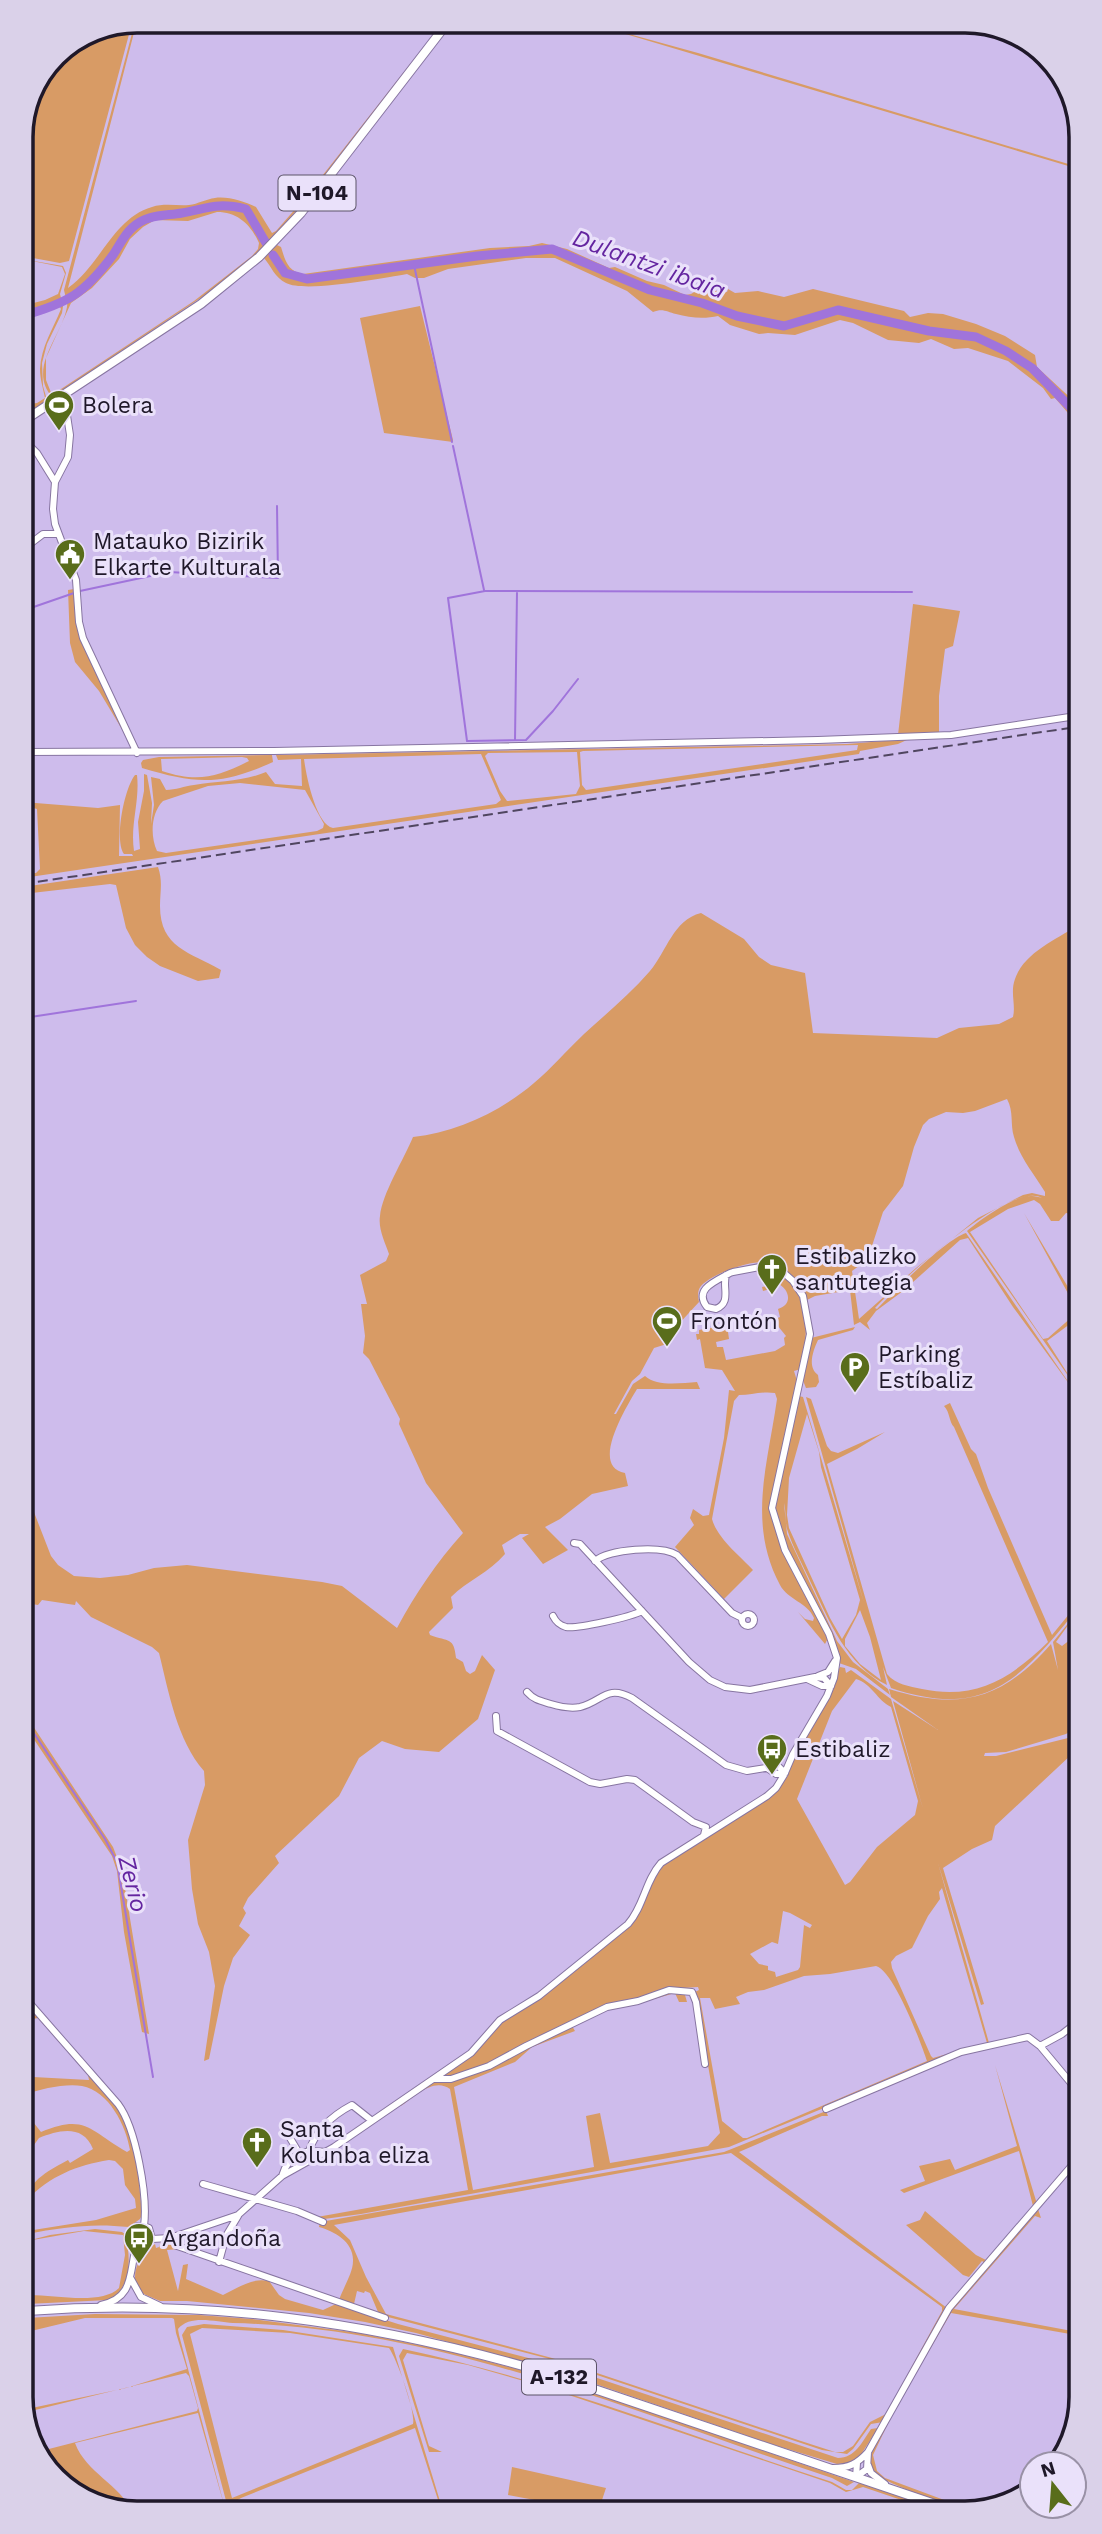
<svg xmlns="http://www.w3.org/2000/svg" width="1102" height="2534" font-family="'Work Sans',sans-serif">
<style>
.green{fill:#d89b65;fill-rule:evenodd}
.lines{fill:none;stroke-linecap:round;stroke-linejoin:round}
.stream{stroke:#a074db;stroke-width:2}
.river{stroke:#a074db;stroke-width:9}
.minor-casing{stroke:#8775a1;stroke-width:8}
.major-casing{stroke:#8775a1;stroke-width:10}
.minor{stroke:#fff;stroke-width:6}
.major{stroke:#fff;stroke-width:8}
.rail{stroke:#504660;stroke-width:2;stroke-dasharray:10 5;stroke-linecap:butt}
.labels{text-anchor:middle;stroke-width:6;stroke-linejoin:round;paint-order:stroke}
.shield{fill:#eae1fa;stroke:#5c5468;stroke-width:2}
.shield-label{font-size:21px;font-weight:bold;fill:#1f1829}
.poi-label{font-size:23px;fill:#1f1829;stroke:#eae1fa;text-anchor:start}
.water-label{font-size:24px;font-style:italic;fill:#6425a0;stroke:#eae1fa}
.rim{fill:none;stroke:#1f1829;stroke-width:3.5}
</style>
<rect width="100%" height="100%" fill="#cebcec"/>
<path class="green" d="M137,21l-69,267c32,-22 45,-70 84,-81 12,-4 25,-1 37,-2 9,-1 17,-6 26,-7 13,-2 30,4 41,9l16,26 4,-2 28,-32 140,-178 -139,180 -42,47 -49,41 -162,108c-25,-29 10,-61 15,-90 1,-6 -2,-11 -3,-17l71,-268zM217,212c21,0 34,13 42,31l-1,6 -6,7 -58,45 -142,94 -6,-15v-22l25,-55 21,-15 27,-29 11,-20 13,-12 12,-7 33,1z
M582,21l116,32 377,113v2z
M132,23l-63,238 -9,2 -38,-7 -1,-126 34,-75z
M542,243l25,6 42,19 6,-1 32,14 17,4 21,10 6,-1 8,-5 28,3 1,-3 7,4 23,-2 26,6 29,-8 91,22 6,6 18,-4 15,1 33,10 29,12 30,19 2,12 39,36v12l-4,-4 -4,2 -13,-15 -4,1 -8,-11 -35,-27 -40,-13 -14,1 -23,-10 -12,4 -31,-3 -35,-17 -13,-3 -45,15 -27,-2 -9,1 -29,-9 -12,-9c-13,3 -28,2 -42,-2 -9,-2 -13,-6 -23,-2l-26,-21 -72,-33h-29l-78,11 -24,9h-9l-8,-4c-24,4 -102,19 -121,9 -11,-5 -15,-17 -22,-25l13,-13 4,2c4,13 7,25 22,27l187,-26 39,-2z
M22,259l41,7 3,7 -6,21 3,12 -1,7 -15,31 -5,19 1,23 4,14 -25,17v-12l15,-2 8,-5c-2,-10 -5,-19 -5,-29 1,-22 13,-40 21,-60l-1,-2 -38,13v-14l23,-6 13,-6 7,-20 -3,-7z
M420,306l33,134v2l-69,-9 -24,-115z
M74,589l5,42 50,110 -30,-50 -24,-29 -5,-19 -2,-53z
M913,604l47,7 -7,35 -8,3 -6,47v37l-41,2z
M909,739l-11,5 -38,7 -1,3 -836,124v-4l13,-1 4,-4 -3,-60 -14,-4v-3l75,6 22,-3 -1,51h14l-1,-2h-8c-10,-13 0,-65 11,-79h2c3,26 -7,50 -3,76l6,-2 -2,-27 6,-31v-17l3,1 5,28 -1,21 3,-19 -3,-28 9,2 6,11c10,0 18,-4 28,-5 25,-4 48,-3 72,-13l9,12 27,2 -1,-27 -23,1 -2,-5 571,-11zM858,745l-1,5 -271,40 -4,-5 -2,-33 3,-1zM577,752l3,34 -4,8 -69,7 -7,-10 -15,-35 3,-3zM481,754l20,46 -5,4 -163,24c-17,-3 -27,-53 -29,-69zM240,783l65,7 19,34 -1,4 -6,3 -151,22 -9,-2c-7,-15 -6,-38 6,-50l45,-15z
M272,755l1,7c-53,24 -77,22 -131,6l-1,-5 2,-3 16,-3zM242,757l5,1 2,3c-32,16 -51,22 -87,10l-1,-12z
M158,867c5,14 2,25 2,39 0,42 30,46 61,64l-2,8 -21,3 -38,-15 -13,-9 -12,-12 -9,-17 -10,-43 -6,-1 -87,10v-7z
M701,913l43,26 15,18 12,8 34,8 8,60 124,5 22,-10 40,-4 14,-7c3,-12 -3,-25 2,-38 9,-26 40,-39 62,-53l1,289 -12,-2 -7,8h-8l-11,-17 -6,-4 -26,9 -38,23 73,107 5,-1 25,-22 3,-8 -52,-95 54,91v14l-31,23 31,49 -111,-159c13,-11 47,-36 65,-35 3,0 7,1 10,2 -31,-19 -144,85 -167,110l2,1c16,-17 69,-70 89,-76l112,163 -65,-89 -45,-69 -8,2 -57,51 -27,20 -9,12 3,7 -10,-8 -6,3 -4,-35 -35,6 -8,4c-6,-16 -25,-37 -44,-38 -17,0 -51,12 -62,24 -4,5 -3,11 -2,16l-23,25 -6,16 -16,5 -14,26 -8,7 -18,33h2l17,-30 12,-8c12,11 36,7 52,6l3,7h-63c-10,17 -48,78 -12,84l3,13 -36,8 -32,25 -15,8 23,23 -25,14 -21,-26 7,-4h-9l-18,11 3,9c-16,19 -37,26 -54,43l2,11 -24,24 1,3c19,7 24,2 26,23l7,4 3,9 4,3 5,-3 7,-16 13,15 -17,49 -39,33 -34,-3 -23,-8 -23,17 -20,38 -64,60 4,7 -31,35 -5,10 3,5 -7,13 11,9 -17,23 -9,28 -15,73 -5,2 11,-75 -6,-34 -11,-28 -6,-35 -4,-49 17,-55 -1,-14c-27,-31 -35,-78 -45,-118l-7,-6 -61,-30 -15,-16 -1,4 -33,-5 -4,5 -6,-1 -7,-5v-110l26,67 7,9 16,11 26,2 28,-3 26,-7 33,-3 135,17 20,4 55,42c19,-35 39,-65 66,-95l-37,-50 -27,-59 1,-5 -31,-60 -6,-6 2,-17 -4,-32h6l-7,-29 26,-14 3,-7c-4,-12 -11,-25 -9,-38 2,-22 24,-57 33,-79 44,-5 87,-25 121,-54 17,-14 33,-33 50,-49 22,-20 46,-40 66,-63 17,-20 23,-51 51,-58zM1007,1099c7,13 3,25 7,38 6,21 20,37 31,55v4l-13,-3 -9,2 -45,23 -62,50 -57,51 -7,-48 11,-8 8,-14 12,-37 20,-26 11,-39 9,-22 6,-6 17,-7 17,1 12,-2z
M776,1269c35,28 33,59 25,100l-7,2 3,10 -26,116 -1,13 12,39 46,89 -3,6 -27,-32 7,7 8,2 1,-3c-7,-16 -26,-18 -34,-33 -33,-62 -12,-121 -3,-186l-2,-6c-13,-2 -23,2 -36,2l-5,6 -22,118c5,19 28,37 41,51l-29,29 -49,-52 19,-22 -4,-7 3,-9 10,7 6,-1 15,-77 5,-48 6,1 -13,-21 -17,-2 -5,-29 -3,1 -1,-6h3v-4l28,-5 2,14 -13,3 1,5h6l3,13 49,-9 10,-6 -1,-7 2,-2 -13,-16 7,-3 -2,-8c15,-4 12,-20 -1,-26l1,4 -15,4 -1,-4 10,-2v-3l4,-1 -2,-11 -17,3 -1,-3z
M855,1327l-2,3 -35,10c-5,11 -11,27 0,35l1,7 -3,5 -10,1 -4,-10 9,-40z
M799,1396l4,1 61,206 -58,-206 5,2 16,47 4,5 7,2 47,-21 -28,17 -30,15 60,210c9,11 22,12 35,15 54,11 88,-10 126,-47l-94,-215c-5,-5 -4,-15 -10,-21l6,-3 21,46 5,5 12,34 64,147 27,-33v5c-56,69 -91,114 -188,81l-8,-21 4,18c-41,-20 -57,-63 -76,-102 -8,-18 -18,-35 -24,-54 -2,-8 -1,-19 -3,-26l3,31 50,107 16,21 35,27 2,6 -34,-26 -17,-6 -5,-23 -47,-92 -13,-39zM807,1414l12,38 2,15 39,133 -4,15 -14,24 -12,-21 -41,-90 -2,-13 2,-37zM860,1610l10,27 11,43 -21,-16 -15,-18v-7z
M1079,1610l-23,32 6,4 17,-13v86l-3,5 -4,-1 -1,-4 -2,2 3,9 -6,4 -60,18 -21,1 -1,3h12l76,-19 7,35 -5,-15 -3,-2 -76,71 -3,14 -20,9 -29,19 41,136 -3,1 -43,-142 51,180h-2l-45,-155 -3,4 1,7 -12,17 -16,32 -16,8 -5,6 1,6 39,88 2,2 21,-6 1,2 -226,93 -368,67 -37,5 -7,-2 151,-27 -18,-101c-16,-12 -35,7 -49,17l1,-3 29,-20 20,-2 121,-55 3,5 -43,16 -17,15 -61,25 19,103 121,-23 -8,-51 14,-3 10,50 98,-17 12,-13 -25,-141 4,-2 -1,-3 -15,1 4,14h-8l-4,-9 -21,6 -28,2 -142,65 -21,8 -25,5c21,-15 44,-28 56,-51l142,-109 16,-38 13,-18 108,-69 67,-127 5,1 1,5 5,-3 40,29 32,110 -30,-108 45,29 -47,-33 -2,-8c71,22 113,11 162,-45l7,26 -5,-28zM856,1679c16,5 21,21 35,28l27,94 -3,14 -38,32 -27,35 -5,3 -48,-86 35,-88zM783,1911l7,2 22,12 -2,3 -6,-3 -4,42 -2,3 -22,7 -1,-5 -7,-2v-4l-9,-2 -9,-10 22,-12 6,2zM876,1966c18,5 45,77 51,95l-180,77h-4l-21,-17 -22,-123h10l5,11 25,-5 -4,-7 12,-5 16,-2 40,-14 26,-2z
M25,1714l88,133 9,23 27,164 -7,-2 -18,-100 -7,-61 -5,-15 -87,-130z
M26,2001l96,112 10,23 7,46 3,33 -2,4 -11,8c-37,-4 -66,0 -102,7v-3l69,-11 40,-12 -1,-9 -10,-14 -2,-16 -8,-8 -6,-1c-32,5 -59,16 -82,40 1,-20 25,-31 41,-40l2,3 23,-14c-10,-25 -34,-19 -54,-11l-8,11 -4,41 -1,-67 4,-5 11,14c45,-19 49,-1 86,20l3,-2c-4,-24 -21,-59 -48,-64 -16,-3 -41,3 -56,8v-14l7,-3 56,3 -1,-5 -50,-57 -12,2v-3l8,-2 -8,-10z
M995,2065l42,139 -52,59 -3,-2 -13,16 -6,-2 -57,-50 14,-5 5,-9 51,44 10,5 47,-54 -14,-55 -115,42 -4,-3 25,-9 -6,-15 31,-7 5,11 62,-24z
M826,2111l2,5h-6l-83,36 208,156 -64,114 -12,2 -18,25 -6,5 -25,-4 -276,-92 -158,-41 -10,-5 -8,-19 -5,-2 -1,2 -7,-2 -3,13 -15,-4c4,-12 14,-27 14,-39 1,-19 -19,-30 -34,-34l1,-5 404,-70zM731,2153l211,154v4l-56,103 -16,8 -17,24 -10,6h-8l-34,-11 -249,-83 -166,-44 -20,-37 -16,-37 -16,-15z
M1038,2209l3,9 -6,-2 -81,93 118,22 9,35 -11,-32 -119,-21 -58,100 -20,42 4,16 8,7 78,29c-12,0 -81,-25 -89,-34 -6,-9 -3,-17 0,-27l75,-135z
M95,2229l27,3 4,3c4,23 7,53 -18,65l-81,4v-9c24,-1 74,11 92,-7l6,-33 -2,-20 -39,-4 -57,10 23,-6z
M161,2242l12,3 6,4 -12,1 11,41 5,-26 5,-1 -2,15 37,16c15,-7 29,-18 46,-14l10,14 6,4 38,11 13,-6 62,20 169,44 271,90c17,0 24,-16 33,-29l7,-1 -18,28 -11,7 -12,1 -66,-20 -190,-65 -165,-46 -51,-11 -56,-9 -122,-12h-27l-21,-9c-10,-18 0,-37 16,-48l1,4 3,-1z
M95,2314l104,1 53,4 107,14 85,17 77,20 66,20 267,92 -7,4 -15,-8c-194,-64 -391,-150 -599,-155 -17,-1 -43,-9 -55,6l1,6 47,177 -28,-99 -123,30c11,30 45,41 58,70 -14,-1 -17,-10 -28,-17 -7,-4 -14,-5 -21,-9 -14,-9 -27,-22 -38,-35l-2,1 10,19 -16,-23 3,2 156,-40 1,-3 -9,-32 -3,-3 -159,39v-3l99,-21 61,-19 -11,-36 -2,-14 -2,-1h-87l-58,14v-14z
M204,2324l79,6 110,17 50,164 -4,-6 -15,6h-9l23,-11 -23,-72 -174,70 -8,5 2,9h-6l-47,-177 5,-8zM202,2328l88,5 99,15c8,11 27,64 24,76l-181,74 -42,-164z
M403,2349c147,31 287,87 429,133l14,8h6l7,-7 72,24h-9l-59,-20 -17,5 -16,-9 -282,-95 -80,-23 -61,-12 -4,7 26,86 13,6h-13l-30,-96z
M512,2467l94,21 -7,21 -11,1 -80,-15z"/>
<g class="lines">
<path class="stream" d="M414,265l38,177
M453,446l31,144
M80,591l89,-19 109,6 -1,-72
M22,611l52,-18
M578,679l-25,32 -27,29 -59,1 -19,-143 37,-7 427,1
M515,740l2,-148
M24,1018l112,-17
M25,1720l80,119 12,23 36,215"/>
<path class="river" d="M273,255l12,18 22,6 170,-23 75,-7 98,41 52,13 35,13 47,10 54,-16 91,21 47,6 30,14 26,17 44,45
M22,316c46,-13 62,-22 91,-61 6,-9 11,-20 19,-27 14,-14 33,-12 50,-15 27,-5 35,-11 64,-4l20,34"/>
<g class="minor-casing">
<path id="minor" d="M53,401l13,8 4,26 -2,22 -13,25 -2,27 2,15 21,56 3,42 4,16 54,115
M22,438l15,15 18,29
M22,550l21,-16h15
M23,752l251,-1 544,-11 133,-5 125,-19
M574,1543l6,1 109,118 21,18 15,7 25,3 65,-13 9,1 7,8
M595,1561c14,-12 66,-16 82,-6l55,58 10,5
M742 1620a6 6 0 1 1 12 0a6 6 0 1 1-12 0Z
M553,1616c3,6 6,9 13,11 11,2 65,-10 76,-16
M818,1676l10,-4 7,-11
M807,1679l15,7h9
M527,1692c7,8 14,9 24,12 10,3 19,5 29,3 22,-5 26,-23 52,-9l94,67 21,6 31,-5 7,7
M496,1716l1,15 93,51 10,2 27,-5 8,1 58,42 13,5 -2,8
M767,1768l9,6 9,-1
M26,1999l92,105c18,24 30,92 26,122
M1040,2046l22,-12 18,-14
M435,2079h16l38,-13 37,-20 81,-39 31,-6 31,-11 23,2 4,10 9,62
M826,2109l135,-57 67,-15 12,9 40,48
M290,2138l9,15
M309,2151c7,-21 24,-36 43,-46l19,15
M282,2176c7,-23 22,-27 44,-24
M203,2184l94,27 26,11
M172,2237l5,9 6,2 202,70
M136,2247h9l7,-8 18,-1 68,-23 44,-39 52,-29 137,-94 29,-33 39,-24 89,-72c16,-18 17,-43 33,-61l106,-67 9,-8 8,-13 9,-21 34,-58 7,-18 3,-20 -8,-24 -44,-84 -13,-42 38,-174 -7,-38 -10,-15 -16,-14 -12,-1 -32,6 -3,1c-14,8 -37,16 -23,34l9,2c16,-7 6,-21 10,-34
M136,2247l-5,-5 -1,-7 7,-9h7l5,2 3,11
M219,2262l7,-26 12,-20
M131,2279l10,18 19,9
M101,2305c33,-7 28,-31 35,-58
M857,2463l-1,14 11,-8 1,-17
M868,2465l3,8 14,11
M833,2468c16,0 24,-4 35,-16l81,-144 131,-152"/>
</g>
<g class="major-casing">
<path id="major" d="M22,422l179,-118 58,-47 42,-44 148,-192
M27,2311c178,-13 344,11 514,60l403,136"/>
</g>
<use href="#minor" class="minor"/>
<use href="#major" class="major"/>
<path class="rail" d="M23,884l1053,-157"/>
</g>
<defs>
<g id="stadium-pin" transform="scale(1.575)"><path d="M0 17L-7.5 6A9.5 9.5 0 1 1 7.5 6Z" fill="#596d1b" stroke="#eae1fa"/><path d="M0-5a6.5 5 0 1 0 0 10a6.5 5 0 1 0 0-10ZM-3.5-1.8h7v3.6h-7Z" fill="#fff"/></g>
<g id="civic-pin" transform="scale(1.575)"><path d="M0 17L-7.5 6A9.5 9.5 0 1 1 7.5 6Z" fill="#596d1b" stroke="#eae1fa"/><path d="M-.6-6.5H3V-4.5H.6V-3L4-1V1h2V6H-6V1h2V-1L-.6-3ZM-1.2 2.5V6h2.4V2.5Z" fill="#fff"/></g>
<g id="church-pin" transform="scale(1.575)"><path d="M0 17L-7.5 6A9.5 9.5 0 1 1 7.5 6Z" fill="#596d1b" stroke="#eae1fa"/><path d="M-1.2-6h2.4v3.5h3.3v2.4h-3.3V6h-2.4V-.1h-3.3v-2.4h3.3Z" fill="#fff"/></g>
<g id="parking-pin" transform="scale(1.575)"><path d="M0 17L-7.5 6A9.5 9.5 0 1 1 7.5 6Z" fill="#596d1b" stroke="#eae1fa"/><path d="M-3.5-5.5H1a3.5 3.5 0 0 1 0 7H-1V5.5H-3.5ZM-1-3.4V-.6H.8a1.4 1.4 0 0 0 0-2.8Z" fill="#fff"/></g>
<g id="bus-pin" transform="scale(1.575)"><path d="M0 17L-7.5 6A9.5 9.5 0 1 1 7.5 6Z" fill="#596d1b" stroke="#eae1fa"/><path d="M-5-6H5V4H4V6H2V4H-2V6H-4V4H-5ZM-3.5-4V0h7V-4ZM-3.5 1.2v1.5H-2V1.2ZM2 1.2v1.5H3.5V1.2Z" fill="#fff"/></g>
</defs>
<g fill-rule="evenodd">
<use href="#stadium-pin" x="59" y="405"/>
<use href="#civic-pin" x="70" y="554"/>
<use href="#church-pin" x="772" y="1269"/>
<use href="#stadium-pin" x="667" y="1321"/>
<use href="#parking-pin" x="855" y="1367"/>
<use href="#bus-pin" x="772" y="1749"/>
<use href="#church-pin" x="257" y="2142"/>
<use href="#bus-pin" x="139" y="2238"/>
</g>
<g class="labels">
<g class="shield">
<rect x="278.5" y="175.5" width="77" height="35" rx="5"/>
<rect x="522" y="2359.5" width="74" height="35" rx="5"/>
</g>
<g class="shield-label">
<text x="317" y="200">N-104</text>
<text x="559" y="2384">A-132</text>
</g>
<g class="poi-label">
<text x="82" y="413">Bolera</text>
<text x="93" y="549">Matauko Bizirik<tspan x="93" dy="26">Elkarte Kulturala</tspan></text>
<text x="795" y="1264">Estibalizko<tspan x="795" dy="26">santutegia</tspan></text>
<text x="690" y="1329">Frontón</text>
<text x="878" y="1362">Parking<tspan x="878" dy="26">Estíbaliz</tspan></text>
<text x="795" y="1757">Estibaliz</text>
<text x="280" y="2137">Santa<tspan x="280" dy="26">Kolunba eliza</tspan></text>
<text x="162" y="2246">Argandoña</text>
</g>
<g class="water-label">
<text transform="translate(649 264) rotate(20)" y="8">Dulantzi ibaia</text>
<text transform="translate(133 1884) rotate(76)" y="8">Zerio</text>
</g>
</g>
<path d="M0 0H1102V2534H0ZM137 33H965A104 104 0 0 1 1069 137V2397A104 104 0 0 1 965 2501H137A104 104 0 0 1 33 2397V137A104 104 0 0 1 137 33Z" fill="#dad1e9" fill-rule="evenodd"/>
<path class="rim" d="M137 33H965A104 104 0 0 1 1069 137V2397A104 104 0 0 1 965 2501H137A104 104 0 0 1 33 2397V137A104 104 0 0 1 137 33Z"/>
<g transform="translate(1053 2485) rotate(343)"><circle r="33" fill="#eae1fa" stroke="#9991a6" stroke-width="2"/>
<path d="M0-5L12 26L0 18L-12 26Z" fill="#596d1b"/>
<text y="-10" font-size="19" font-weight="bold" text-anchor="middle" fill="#1f1829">N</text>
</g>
</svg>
